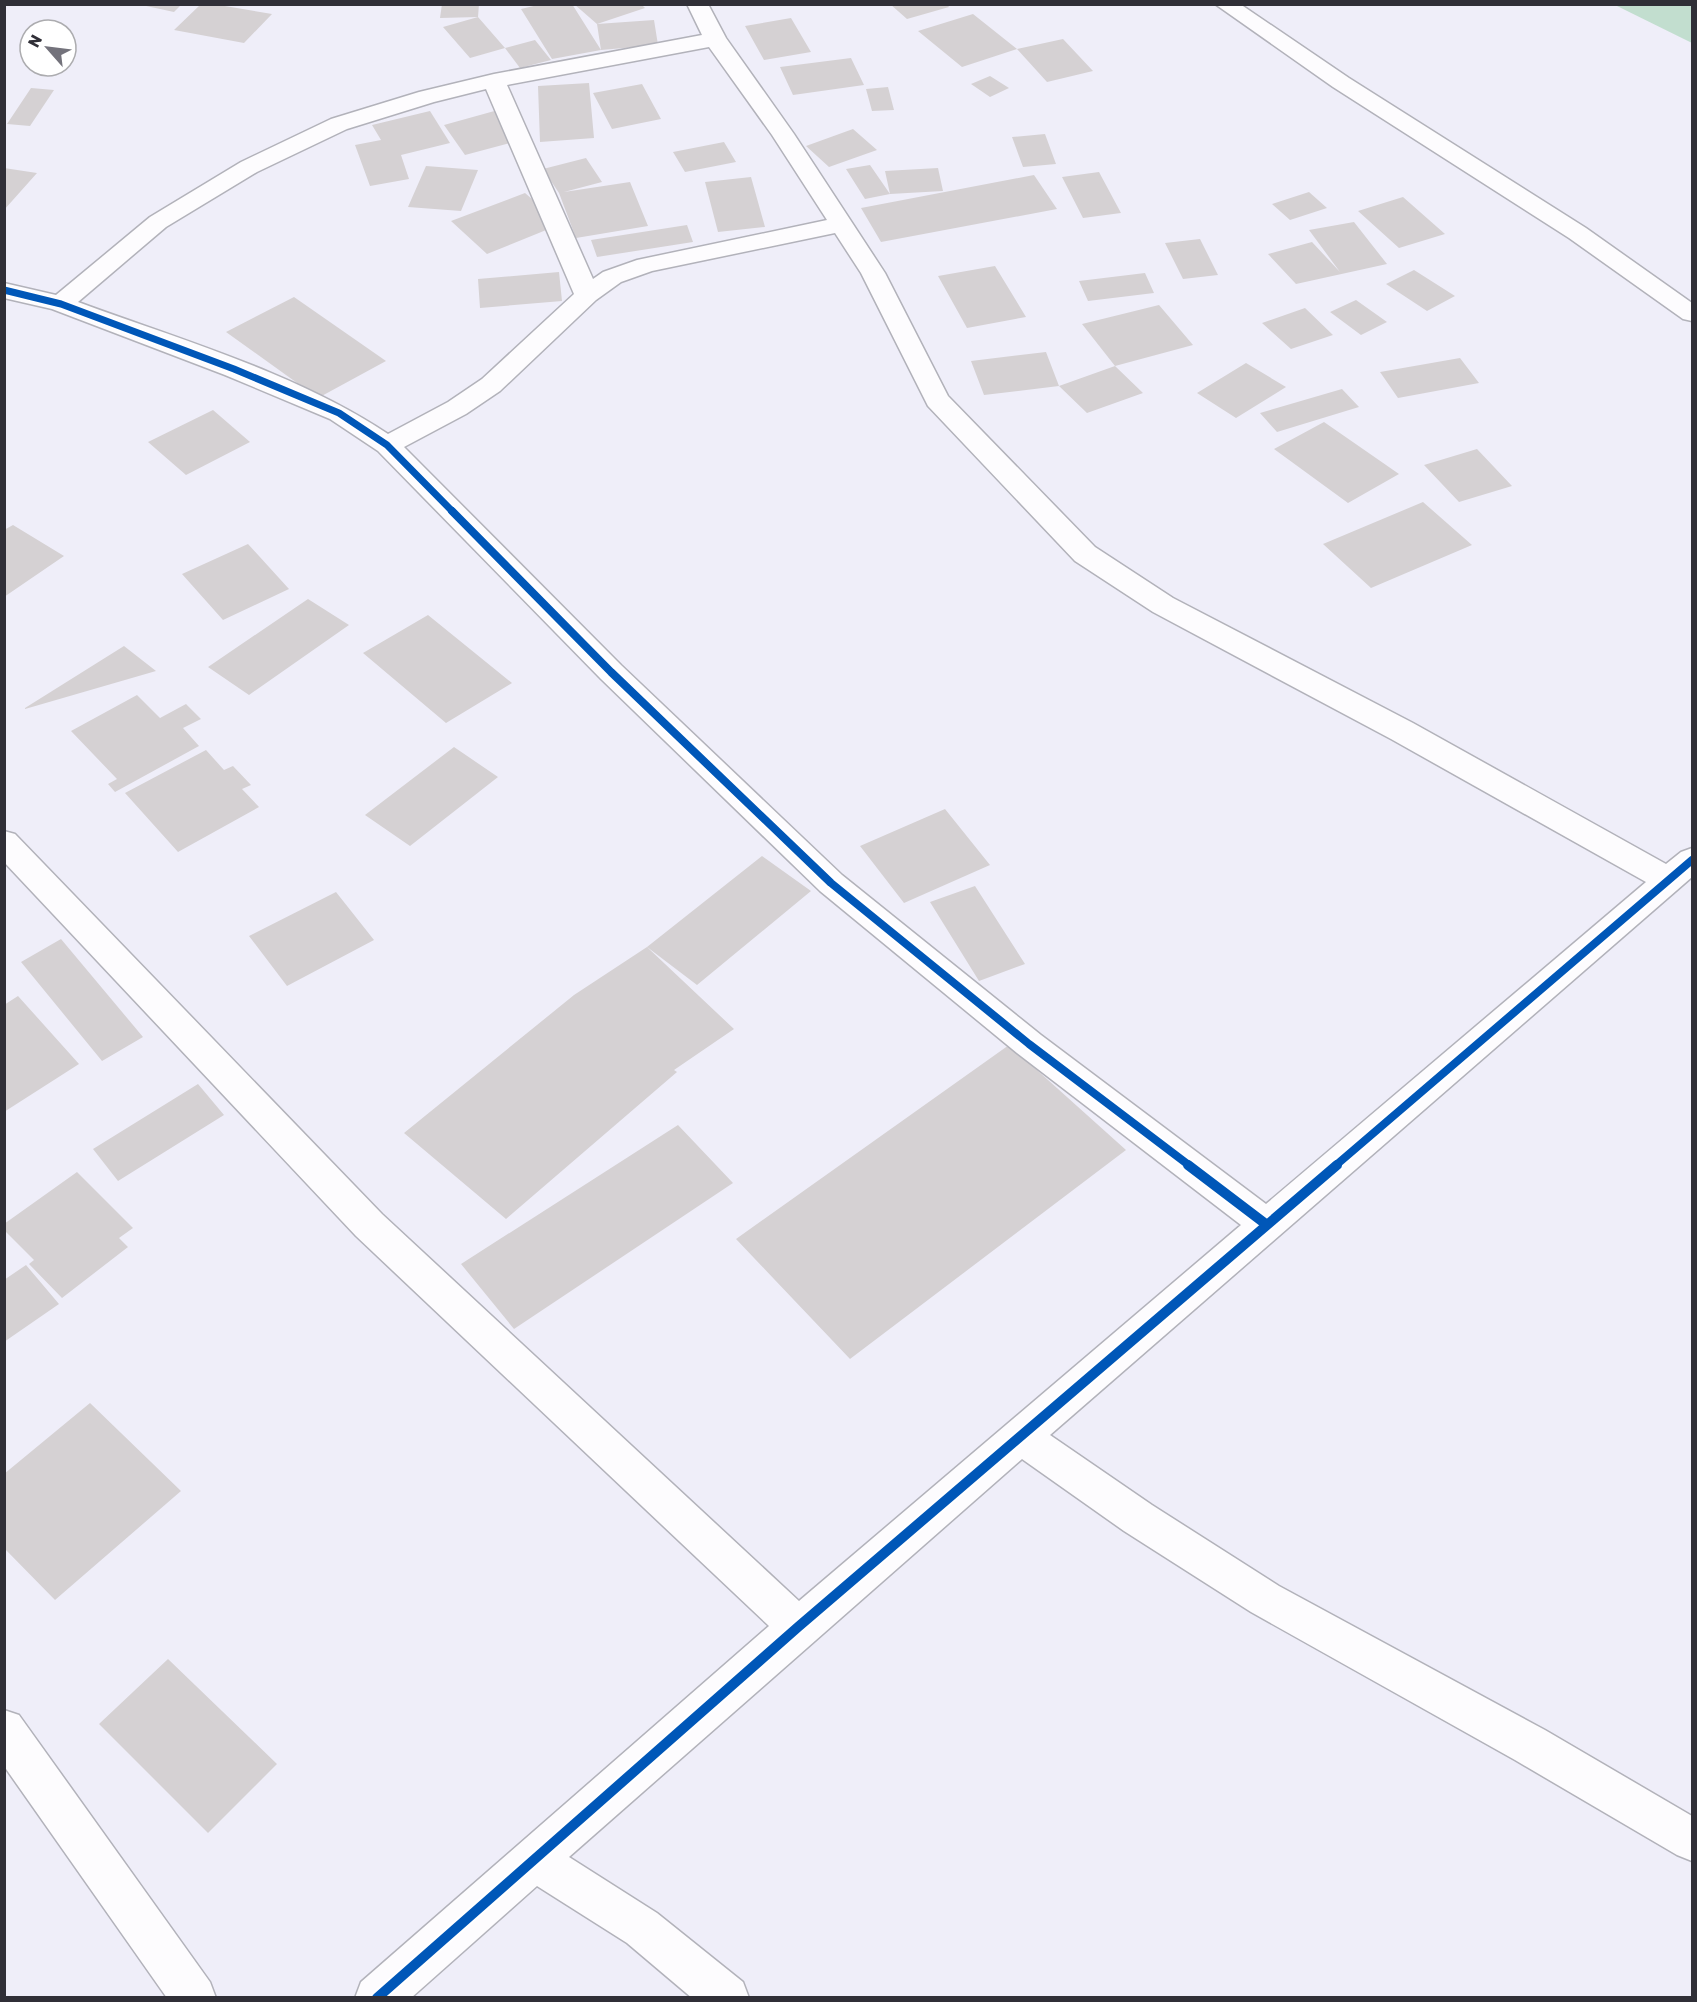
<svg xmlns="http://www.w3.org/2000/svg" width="1697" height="2002" font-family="Rubik,sans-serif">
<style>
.green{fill:#c2decf}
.building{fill:#d5d1d3}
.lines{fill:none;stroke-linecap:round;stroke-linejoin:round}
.minor-casing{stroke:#b2b2ba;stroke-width:3}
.minor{fill:#fdfcfe;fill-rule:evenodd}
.cycleway-far2-casing{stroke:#fff;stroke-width:10}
.cycleway-far1-casing{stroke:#fff;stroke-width:12}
.cycleway-casing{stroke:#fff;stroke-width:14}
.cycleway-far2{stroke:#0057b8;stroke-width:7}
.cycleway-far1{stroke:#0057b8;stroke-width:8}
.cycleway{stroke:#0057b8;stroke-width:10}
</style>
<rect width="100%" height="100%" fill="#efeef9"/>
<path class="green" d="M1615,5h77v38z"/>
<path class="building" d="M137,4h45l-8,8z
M442,4h37l-1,13 27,31 -35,10 -27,-31 35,-10 -38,1z
M542,4h30l29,46 -49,9 -31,-50z
M574,4h67l4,4 -48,16z
M890,4h57l2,3 -42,12z
M200,5h19l53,9 -28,29 -70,-13z
M973,14l44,35 -55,18 -44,-36z
M791,18l20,34 -47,8 -19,-34z
M654,20l4,25 -57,5 -4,-26z
M1063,39l30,32 -46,11 -30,-33z
M535,40l16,20 -31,8 -15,-20z
M851,58l13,27 -71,10 -13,-28z
M990,76l19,12 -19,9 -19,-13z
M589,83l5,55 -54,4 -2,-56z
M642,84l19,35 -49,10 -19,-36z
M888,87l6,23 -22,1 -6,-22z
M31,88l23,2 -24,36 -23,-2z
M498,110l23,30 -56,15 -21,-30z
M430,111l20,32 -49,12 8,24 -39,7 -15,-41 26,-5 -9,-15z
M853,129l24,21 -48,17 -23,-21z
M1045,134l11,30 -33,3 -11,-30z
M724,142l12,20 -51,10 -12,-20z
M586,158l16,24 -38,10 66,-10 18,44 -72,12 -17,-45 -16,-24z
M870,165l20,29 -25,5 -19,-30z
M426,166l52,4 -17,41 -53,-4z
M4,168l33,5 -33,37z
M938,168l5,23 -53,3 -5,-23z
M1099,172l22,41 -38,5 -21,-41z
M1034,175l23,34 -176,33 -20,-34z
M751,177l14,50 -47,5 -13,-50z
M1309,192l18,16 -37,12 -18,-16z
M525,193l36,31 -74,30 -36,-33z
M1403,197l42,37 -46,14 -41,-37z
M1354,222l33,42 -91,20 -28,-30 44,-12 28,30 -31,-42z
M687,225l6,17 -96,15 -6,-17z
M1200,239l18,36 -35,4 -18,-36z
M995,266l31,51 -59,11 -29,-52z
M1414,270l41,26 -28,15 -41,-27z
M559,272l3,29 -82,7 -2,-29z
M1145,273l9,20 -66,8 -9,-20z
M294,297l92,64 -68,37 -92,-66z
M1356,300l31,22 -26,13 -31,-23z
M1159,305l34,40 -78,21 -33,-42z
M1305,308l28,27 -42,14 -29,-26z
M1046,352l13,34 -75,9 -13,-34z
M1460,358l19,25 -81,15 -18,-26z
M1246,363l40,24 -50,31 -39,-25z
M1115,366l28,27 -56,20 -28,-27z
M1342,389l17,18 -82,25 -17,-19z
M213,410l37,32 -64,33 -38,-33z
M1324,422l75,52 -51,29 -74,-54z
M1477,449l35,37 -53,16 -35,-37z
M1423,502l49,43 -101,43 -48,-44z
M13,525l51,31 -60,41v-67z
M248,544l41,45 -66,31 -41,-46z
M308,599l41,26 -100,70 -41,-28z
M428,615l84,68 -66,40 -83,-70z
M124,646l32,25 -131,38v-1z
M137,695l23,23 26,-14 15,15 -18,9 16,18 -84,46 -7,-8 9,-5 -46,-48z
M454,747l44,30 -88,69 -45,-31z
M206,750l18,20 9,-4 18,19 -9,4 17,18 -81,45 -53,-59z
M945,809l45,56 -86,38 -44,-57z
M762,856l49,35 -114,94 -50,-38z
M975,886l50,78 -46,17 -49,-79z
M336,892l38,48 -87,46 -38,-50z
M61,939l82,98 -41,24 -81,-99z
M647,947l87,82 -60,41 3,2 -171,147 -102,-86 170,-138z
M18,996l61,68 -75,48v-107z
M1009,1045l117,105 -276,209 -114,-120z
M198,1084l26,31 -106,66 -25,-32z
M678,1125l55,58 -219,146 -53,-65z
M77,1172l56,56 -14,10 9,9 -66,51 -33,-34 5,-4 -30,-30v-6z
M26,1265l33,39 -55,38v-62z
M90,1403l91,88 -126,109 -51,-52v-74z
M168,1659l109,105 -69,69 -109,-109z"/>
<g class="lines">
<g class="minor-casing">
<path id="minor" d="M687,4h21l18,34 68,96 91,139 63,123 147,151 78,51 240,125 253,141 15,-12 11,-4v29l-642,558 102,70 127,81 266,144 147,86v45l-15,-6 -162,-95 -264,-148 -127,-81 -102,-72 -453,398 88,56 86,69 6,16h-57l-65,-55 -90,-57 -126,112h-56l6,-16 408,-356 -413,-390 -352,-374v-31l11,3 367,380 417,387 442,-376 -224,-172 -197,-162 -219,-212 -223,-228 -48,-32 -105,-44 -173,-66 -48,-11v-15l52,12 94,-78 91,-55 90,-43 88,-27 75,-18 208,-39zM709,47l63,88 55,85 -190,40 -34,12 -10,7 -86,-194zM486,89l88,205 -92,85 -34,23 -60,32c-91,-61 -207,-94 -310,-132l88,-75 91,-55 90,-43 87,-27zM835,233l26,40 67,133 147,155 78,51 238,127 255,143 -380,322 -225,-169 -199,-160 -221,-210 -217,-218 62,-33 34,-23 96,-91 25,-18 31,-11z
M1215,4h25l109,74 237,150 106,75v18l-9,-2 -114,-81 -236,-151z
M4,1710l15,5 191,267 6,16h-49l-163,-232z"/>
</g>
<use href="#minor" class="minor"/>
<g class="cycleway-far2-casing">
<path id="cycleway-far2" d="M4,290l57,14 173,65 105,44 48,32 66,67"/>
</g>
<g class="cycleway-far1-casing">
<path id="cycleway-far1" d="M452,511l159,161 220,211 198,161 161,122
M1335,1166l357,-306"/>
</g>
<g class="cycleway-casing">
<path id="cycleway" d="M1188,1165l79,60
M377,1998l421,-371 539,-462"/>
</g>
<use href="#cycleway-far2" class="cycleway-far2"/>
<use href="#cycleway-far1" class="cycleway-far1"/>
<use href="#cycleway" class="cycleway"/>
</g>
<rect width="1697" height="2002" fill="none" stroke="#302f37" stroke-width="12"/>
<g transform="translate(48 48) rotate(298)"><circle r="28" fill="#ffffff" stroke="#acacaf" stroke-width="1.5"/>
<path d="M0-4.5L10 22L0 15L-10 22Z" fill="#73727b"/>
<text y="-9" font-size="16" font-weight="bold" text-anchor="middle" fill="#302f37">N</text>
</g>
</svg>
